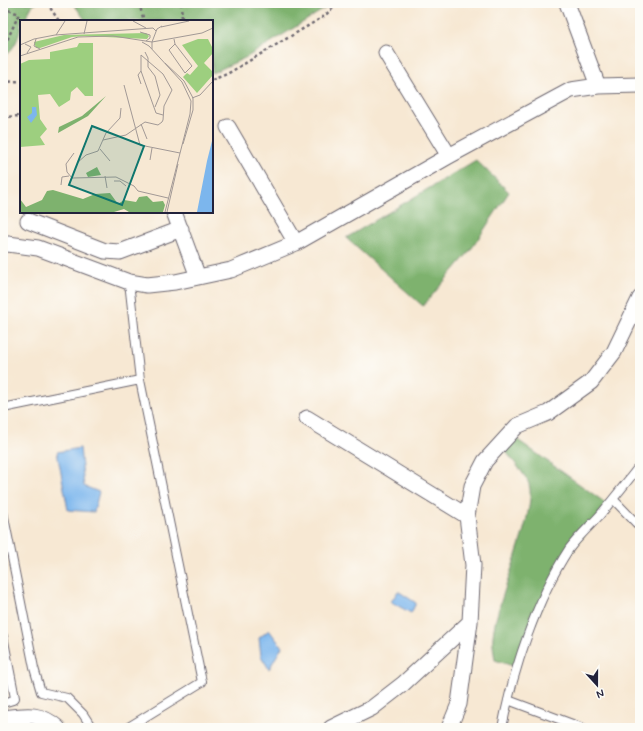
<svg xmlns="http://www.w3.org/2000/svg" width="643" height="731" font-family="Mynerve,sans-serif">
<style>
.forest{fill:#7eb26e;stroke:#506a54}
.water{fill:#7cb6ed;stroke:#4f6c94}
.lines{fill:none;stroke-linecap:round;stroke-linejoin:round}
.lane-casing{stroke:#6d6770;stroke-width:10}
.street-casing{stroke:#6d6770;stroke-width:17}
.path{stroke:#6d6770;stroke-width:2.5;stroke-dasharray:3 3;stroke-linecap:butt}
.lane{stroke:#fff;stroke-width:8}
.street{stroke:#fff;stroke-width:15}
.inset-road{fill:none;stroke:#a29996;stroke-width:1}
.view{fill:#0f766e;fill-opacity:0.15;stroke:#0f766e;stroke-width:2}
.inset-edge{fill:none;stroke:#22223b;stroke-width:2}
</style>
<rect width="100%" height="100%" fill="#fdfcf7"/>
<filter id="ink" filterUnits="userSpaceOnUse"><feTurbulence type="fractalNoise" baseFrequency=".025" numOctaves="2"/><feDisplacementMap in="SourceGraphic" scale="8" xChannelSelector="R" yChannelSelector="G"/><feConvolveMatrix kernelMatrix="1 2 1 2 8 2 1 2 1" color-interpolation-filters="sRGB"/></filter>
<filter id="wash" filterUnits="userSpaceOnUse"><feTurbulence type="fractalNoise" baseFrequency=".012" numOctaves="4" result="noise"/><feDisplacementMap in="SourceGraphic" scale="16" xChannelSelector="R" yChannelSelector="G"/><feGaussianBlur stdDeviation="0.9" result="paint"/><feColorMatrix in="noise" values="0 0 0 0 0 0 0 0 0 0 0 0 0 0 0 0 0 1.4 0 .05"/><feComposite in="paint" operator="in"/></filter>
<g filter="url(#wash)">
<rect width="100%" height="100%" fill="#f7e8d3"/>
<path class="forest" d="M3,3h34l-5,3 -8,15h-3c0,15 -6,27 -18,37z
M73,3h261l-87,54 -35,16v-52h-126z
M476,160l33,32 -39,59 -47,55 -77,-68z
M515,438l92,66 -41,56 -21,39 -29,68 -21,-7c-1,-8 -3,-17 -2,-24 3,-36 45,-124 36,-152 -2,-7 -19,-27 -25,-35z"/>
<path class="water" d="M80,448l4,38 15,6 -5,20 -26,-2 -11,-58z
M398,591l18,12 -5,10 -20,-11z
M269,630l13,17 -13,22 -8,-13 -2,-18z"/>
</g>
<g filter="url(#ink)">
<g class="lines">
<g class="lane-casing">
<path id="lane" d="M3,408l137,-28
M613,499l27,28
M3,512l31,156 7,24 26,6 16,16 9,14
M3,636l12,62 -2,2 -10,3
M508,700l75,28
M127,728l75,-46 -62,-302 -11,-98
M502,728c11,-58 35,-130 67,-179 9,-12 21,-23 31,-34 14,-17 27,-33 40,-50"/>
</g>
<g class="street-casing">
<path id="street" d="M567,3l31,83
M386,53l63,103
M228,127l68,116
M174,212l24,65
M28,221l77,30 15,1 61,-23
M3,245l5,-1 30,4 91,34 18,3 28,-3 56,-12 65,-27 153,-87 122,-66 27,-4 42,-1
M307,418l160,98
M3,718c23,-3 37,-6 55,10
M331,728l41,-20 31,-24 67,-62
M449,728l10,-24 11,-82 3,-57 -6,-49 5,-30 13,-25 32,-35 31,-13 43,-31 23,-30 26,-54"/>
</g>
<path class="path" d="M47,3l12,18
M139,3l5,18
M181,3l1,18
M3,8l16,6 -16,35
M212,80l15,-6 96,-57 16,-14
M3,82l18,-1
M3,117l18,-1"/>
<use href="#lane" class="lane"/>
<use href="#street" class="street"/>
</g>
</g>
<g transform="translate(20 20)">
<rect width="193" height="193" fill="#f7e8d3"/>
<path d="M126,13l3,3 -2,3 -62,-3 -13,1 -32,11h-4l-2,-6 30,-7zM178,19h10l5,10v4l-9,10 9,9v3l-16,18 -14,-16 4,-4 3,2 8,-9 -16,-21zM59,23h14v53h-8l-8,-9 -6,5 -1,8 -11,7 -9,-13 -12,1 2,24 7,10 -7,8 5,8 -25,2v-83l9,-4 21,-1v-7l27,-5z" fill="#9dcf7f"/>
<path d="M86,76l-18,20 -30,17 1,-6 23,-11zM77,147l4,8 -13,2 -2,-4zM33,170l30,9 12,-5 15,-1 8,11 6,-4 12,2 3,-5 8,-1 6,6 10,-1 2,4 -2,7h-34l-5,-3 -10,3h-94v-13l6,8 16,-7 5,-9z" fill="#7eb26e"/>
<path d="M12,87h4l1,8 -6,8 -4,-6 5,-4zM193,117v75h-16l10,-51z" fill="#7cb6ed"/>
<path class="inset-road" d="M113,1l13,7M141,7l28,-6M120,12l10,3v3l-4,3M64,14l3,-13M36,15l9,-14M16,19l-2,7 6,3M154,19l1,5 17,22 -7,7 -16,-23 6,-6M122,22l7,4 33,36 9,19 -1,13 -25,98M5,24l6,3 -4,6M0,25l14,-6 21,-4 98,-7 3,3M132,29v-7l50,-9 11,-5M125,32l3,6v9l7,9 5,19 -5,12M0,36l58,-19 35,-1 39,6 5,-13 5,-3M145,43l19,18 9,17v12l-10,34M121,64l-3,-9 3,-4M104,65l16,60 40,8M172,78l8,-3 13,-14M121,104l6,15M83,120l23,-5 19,-13 13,3 4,-3 1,-2 1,-14 8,-16 -9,-16 -22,-19v16l15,42 7,2M80,129l10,12M54,133l-8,11 1,8 5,6 44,-1 18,9 4,5 30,7M130,140l2,-12M57,143l9,-8 12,-4 8,-18 14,-15 1,-10M85,156l2,12M94,161h6l6,5M41,165l1,-8 7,-1M147,192l11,-48"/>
<path class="view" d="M72,106l52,20 -22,59 -53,-20z"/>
<rect width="193" height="193" class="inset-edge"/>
</g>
<rect width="643" height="731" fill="none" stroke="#fdfcf7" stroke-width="16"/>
<g transform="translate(597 685) rotate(159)" stroke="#fdfcf7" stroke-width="3" paint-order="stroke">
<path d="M0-3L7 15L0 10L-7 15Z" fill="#22223b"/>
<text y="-6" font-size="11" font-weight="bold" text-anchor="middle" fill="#22223b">N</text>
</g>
</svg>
